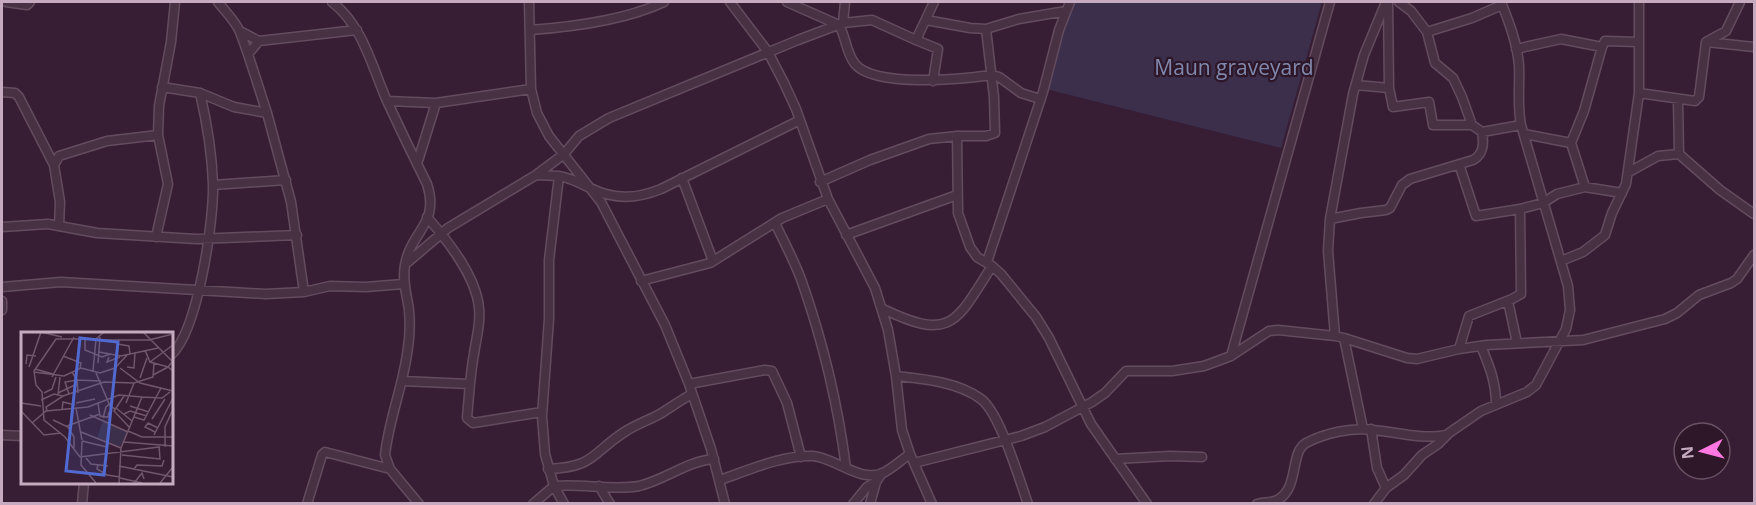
<svg xmlns="http://www.w3.org/2000/svg" width="1756" height="505" font-family="'Open Sans',sans-serif">
<style>
.green{fill:#3b2f4c}
.lines{fill:none;stroke-linecap:round;stroke-linejoin:round}
.street-casing{stroke:#644c5f;stroke-width:11}
.street{stroke:#493144;stroke-width:8}
.labels{text-anchor:middle;stroke-width:4.5;stroke-linejoin:round;paint-order:stroke}
.park-label{font-size:21px;fill:#8188ad;stroke:#2d1729}
.inset-road{fill:none;stroke:#71566c;stroke-width:1.5}
.view{fill:#506ad1;fill-opacity:0.15;stroke:#506ad1;stroke-width:3}
.inset-edge{fill:none;stroke:#c6abc0;stroke-width:3}
</style>
<rect width="100%" height="100%" fill="#381e34"/>
<path class="green" d="M1071,2h251l-41,146 -239,-60z"/>
<g class="lines">
<g class="street-casing">
<path id="street" d="M6,2l21,3 3,-3
M332,2c31,24 40,65 55,99 13,28 26,55 40,83 13,40 -16,47 -22,81 -3,16 2,30 4,45 1,12 1,25 -1,37 -4,37 -19,71 -23,108l5,14 29,35
M529,2l2,87 6,24 12,23 52,66 64,123 24,59 22,65 14,55
M730,2l38,50 16,31 12,26 32,90 47,89 13,42 8,46 6,54 8,24 22,50
M787,2l52,23c7,12 7,28 16,39 20,24 108,15 137,11l7,2 22,16 19,6
M1388,2l1,86 4,19 36,-5 4,23h39
M1399,2l12,9 16,21 45,-14 30,-13
M843,23l29,-3 44,20 18,-38
M986,29l33,-10 47,-8
M530,30c42,-3 96,-10 134,-28
M240,31l19,10
M916,40l22,9 -5,32
M1707,42l47,5
M1516,49l45,-10 41,8 3,-6 33,1
M248,54l11,-13 98,-11
M1356,85l33,3
M162,87l38,6c7,30 12,61 13,91 1,36 -15,147 -42,171
M2,92l13,1 4,4 35,68 6,37 -1,24
M200,93l34,14 33,6c-9,-27 -17,-55 -27,-81 -4,-10 -15,-21 -22,-30
M1639,93l56,8 4,-4 7,-55 20,-11 14,-29
M1678,100l1,54
M387,101l49,2
M267,113l24,89 13,90
M1482,132l39,-7
M1524,134l47,9
M957,136l1,77 12,34 7,10 15,9 9,8 35,43 13,21 42,86 56,80
M417,164l19,-61 95,-14
M1459,164l17,52 44,-7
M54,165l5,-9 48,-15 51,-6
M1629,172l29,-16 21,-2 41,36 34,24
M559,176c12,2 21,7 31,12 25,12 46,11 71,1l139,-69
M682,178l31,83
M820,182l50,-22 59,-21 28,-3h29l9,-3 -1,-36 -8,-68 -16,-1 -44,-8
M213,185l73,-5
M1585,187l-14,-44 13,-32 18,-64
M427,217c21,24 49,59 52,91 2,16 -3,30 -5,46 -4,21 -5,43 -7,64l6,5 69,-11
M1330,219l31,-6 25,-3 4,-2 12,-23 8,-6 63,-19c11,-6 11,-17 9,-28l-10,-7 -10,-28 -9,-19 -18,-15 -8,-31
M775,223c9,19 20,39 27,59 21,60 36,123 44,186
M2,227l46,-3 49,9 99,6 101,-4
M846,235l111,-40
M156,237l12,-53 -10,-49 1,-29 12,-64 4,-40
M1561,261l22,-9 22,-17 7,-22 14,-29 13,-91v-91
M408,262l40,-34 88,-53 28,-21 15,-18 30,-18 189,-78 45,-17 2,-21
M987,262l56,-170 16,-62 11,-28
M641,281l69,-18 72,-45 46,-19
M2,287l59,-5 205,12 38,-2 26,-6 36,1 37,-3
M2,301v9
M1508,301l9,42
M883,309c69,33 73,13 109,-43
M1344,338l63,20 10,1 42,-10 28,-4 96,-5 82,-21 12,-6 22,-18 32,-12 6,-4 17,-24
M1481,346c8,19 15,36 15,58
M1459,349l10,-33 43,-17 9,-5 -1,-85 23,-6 14,-9 28,-7 37,6
M1231,356l99,-354
M896,376c28,3 62,6 85,23 19,14 38,80 47,105
M402,381l68,3
M689,384l76,-14 7,1 15,32 14,54
M1363,429l-19,-91 -9,-2 -7,-85 2,-32 23,-125 11,-39 22,-53
M1371,429l6,39 9,20
M2,435l20,1
M1115,459l55,-3 32,1
M914,463l107,-27 24,-9 47,-25 13,-9 21,-22h46l32,-5 27,-10 38,-25 9,-1 57,6
M548,469c48,-2 43,-16 78,-38 11,-7 23,-11 34,-17 11,-7 21,-14 32,-20
M720,480c29,-10 62,-25 93,-24 23,2 47,27 70,17 10,-5 18,-13 27,-19
M599,486l11,18
M82,504l2,-22
M307,504l15,-49 3,-3 65,17
M533,504l21,-18 -9,-32 -3,-38 7,-97v-59l10,-84 -23,-1
M564,504l-10,-18c28,-3 57,5 85,0 26,-6 48,-25 75,-27
M853,504l14,-17 9,-5
M870,504l6,-22 6,-9
M1257,504c7,-2 16,-1 22,-5 20,-12 11,-47 27,-56 19,-10 46,-16 67,-13 24,2 50,10 73,5
M1374,504l12,-16 18,-13 18,-20 16,-11 11,-11 32,-22 46,-19 9,-7 30,-56 4,-19 -2,-24 -47,-161c-4,-20 -1,-40 -2,-60 -2,-22 -10,-43 -18,-63"/>
</g>
<use href="#street" class="street"/>
</g>
<g class="labels">
<g class="park-label">
<text x="1234" y="75">Maun graveyard</text>
</g>
</g>
<g transform="translate(21 332)">
<rect width="152" height="152" fill="#381e34"/>
<path d="M82,88l25,12 -8,15 -23,-9z" fill="#3b2f4c"/>
<path class="inset-road" d="M122,0l30,30M64,6v12l17,7 8,-3M98,7l-2,5 12,2 1,8M78,8h50l24,-6M124,18l5,12 18,5 4,-5M78,20l22,4 37,-8M42,24l18,7 -1,5M88,25l-2,5 13,-5M129,30l23,-17M77,31l2,-26M5,32l1,-9 9,1M8,35l12,-35 21,5M106,35l7,1 1,-16M99,36l20,15 33,8M14,37l18,5M72,39l3,-32M13,40l30,4 17,-8 19,5 15,-5 13,-14M51,40l5,8 24,1M75,41l14,33 5,3M132,43l15,-8 5,4M31,45l22,-40M119,46l7,-20M23,61l8,-4 4,-12M37,61l19,-9M48,62l-4,-12 12,-2 1,13M37,63l2,-18M103,64l-10,15 16,17M20,68l13,-6 9,2M0,71l20,3M55,71l19,-4M77,71l2,13 8,1 1,-5M105,71l8,-20M109,74l19,6M55,76l6,32M95,76l16,13M41,78l1,-8 12,3M0,79l23,24 17,-2M26,79l-1,-4 17,-11 41,-14 30,1 19,-6 1,-14M103,82l6,-3 17,5M69,83l38,17M113,85l10,3 17,-32M82,86l3,-11 7,-6M131,87l13,-20M32,88l15,7 6,10v11M11,91l14,-12 42,-4 31,-12 23,2M46,94l33,-12M107,99l14,6h31M60,100l40,16M134,100l-10,-5 3,-4 10,5M133,103l19,-37M61,109l-1,24 15,18M61,109l25,6M103,110l49,4M144,115v-20l8,-18M101,123l38,4 -1,-13M59,125l-15,-20 -21,-17 -2,-28 -6,-7 -2,-14 22,-32h40l8,-7M59,125l79,-10M65,126l5,6 17,2M77,133l-1,4 10,6 13,2M98,134l54,11M113,137l3,-4 25,1 2,-6M99,146l22,5M98,151l2,-35 21,-51 20,1 8,-6M113,151l8,-10 2,6M139,151l13,-16"/>
<path class="view" d="M59,6l38,4 -14,133 -38,-4z"/>
<rect width="152" height="152" class="inset-edge"/>
</g>
<rect width="1756" height="505" fill="none" stroke="#c6abc0" stroke-width="6"/>
<g transform="translate(1702 451) rotate(264)"><circle r="28" fill="#2d1729" stroke="#6a5265" stroke-width="1.5"/>
<path d="M0-4.5L10 22L0 15L-10 22Z" fill="#ff77e1"/>
<text y="-9" font-size="16" font-weight="bold" text-anchor="middle" fill="#c6abc0">N</text>
</g>
</svg>
